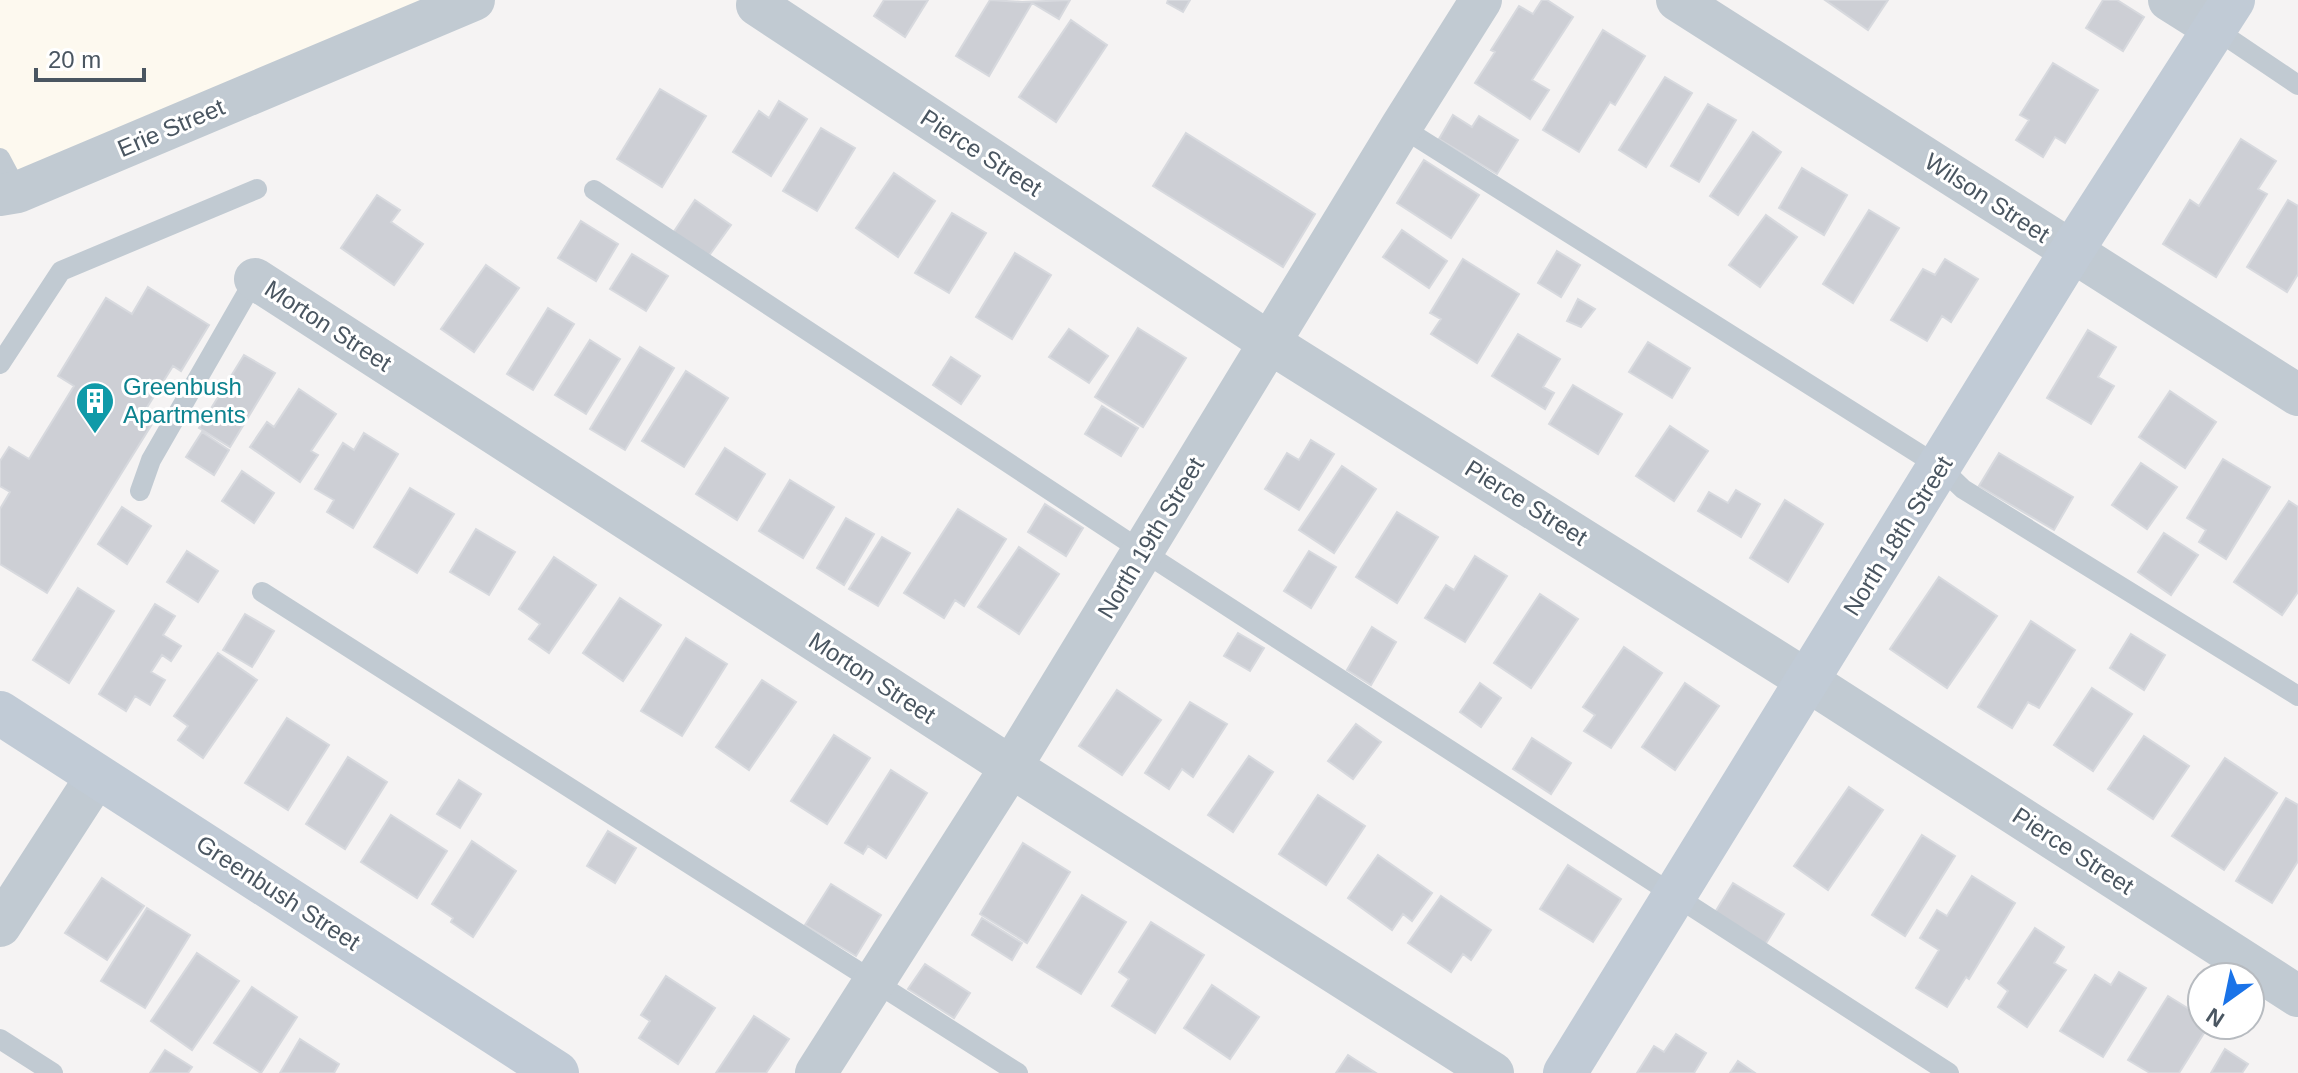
<svg xmlns="http://www.w3.org/2000/svg" width="2298" height="1073" font-family="Helvetica,sans-serif">
<style>
.commercial{fill:#fdf9ef}
.building{fill:#cdcfd5;stroke:#d7d9de;stroke-width:2}
.lines{fill:none;stroke-linecap:round;stroke-linejoin:round}
.service{stroke:#c1cad2;stroke-width:20}
.minor{stroke:#c1cad2;stroke-width:42}
.secondary{stroke:#c1cbd6;stroke-width:44}
.labels{text-anchor:middle;stroke-width:6;stroke-linejoin:round;paint-order:stroke}
.street-label{font-size:24px;fill:#4a5661;stroke:#fff}
.culture-label{font-size:24px;fill:#0d838f;stroke:#fff;text-anchor:start}
</style>
<rect width="100%" height="100%" fill="#f5f3f3"/>
<path class="commercial" d="M0,0h474l-474,195z"/>
<path class="building" d="M884,0h44l-23,37 -31,-21z
M990,0l32,2 48,-2 -11,19 -27,-16 -43,73 -33,-20z
M1168,0h22l-7,12 -16,-9z
M1542,0h5l26,17 -41,63 17,10 -19,29 -55,-36 20,-31 -4,-2 28,-44 14,8z
M1825,0h63l-20,30z
M2103,0h14l27,17 -21,34 -37,-23z
M1071,20l36,25 -51,77 -37,-25z
M1603,30l42,26 -30,49 -5,-3 -31,50 -36,-22z
M2053,63l45,27 -33,53 -10,-6 -12,20 -27,-17 13,-20 -9,-5z
M1665,77l27,16 -46,74 -27,-17z
M660,89l46,27 -44,71 -45,-28z
M779,101l28,18 -36,57 -38,-24 26,-41 10,7z
M1708,104l28,16 -37,62 -28,-16z
M1453,115l19,12 7,-11 39,24 -21,34 -58,-35z
M821,128l34,20 -38,63 -34,-20z
M1753,132l28,20 -43,63 -28,-19z
M1186,133l129,81 -32,53 -130,-81z
M2241,139l35,22 -18,28 9,5 -51,83 -53,-33 27,-44 9,6z
M1424,160l55,35 -28,43 -54,-35z
M1802,168l45,27 -23,40 -45,-27z
M894,173l41,28 -37,56 -42,-29z
M377,195l23,15 -9,12 32,22 -29,41 -53,-37z
M695,200l36,25 -23,32 -35,-24z
M2288,200l10,6v68l-11,18 -40,-25z
M1869,210l30,18 -46,75 -30,-19z
M952,213l34,20 -37,60 -34,-20z
M1766,215l31,22 -37,50 -31,-22z
M581,221l37,23 -22,37 -38,-23z
M1402,230l45,31 -18,27 -46,-31z
M1557,251l23,14 -19,32 -23,-14z
M1015,253l36,22 -39,64 -36,-22z
M632,254l36,22 -22,35 -36,-22z
M1463,259l56,35 -42,69 -46,-29 10,-15 -11,-6z
M1945,259l33,20 -27,43 -9,-6 -15,25 -36,-21 32,-51 12,6z
M486,265l33,23 -45,64 -33,-23z
M148,287l61,38 -28,46 -8,-5 -32,51 11,7 -105,169 -47,-29v-55l10,-17 -10,-6v-25l9,-14 20,12 45,-73 -16,-10 48,-78 26,16z
M1578,299l17,10 -14,18 -14,-6z
M548,308l26,16 -41,66 -26,-16z
M1138,328l48,30 -43,69 -48,-30z
M1069,329l39,27 -19,27 -40,-26z
M2088,330l28,17 -18,30 16,9 -23,38 -44,-26z
M1518,334l42,25 -17,28 11,6 -9,16 -53,-33z
M590,340l30,19 -34,55 -31,-19z
M1648,342l42,26 -18,30 -43,-26z
M640,347l34,21 -49,82 -35,-21z
M244,355l31,18 -45,74 -31,-19z
M951,357l29,19 -19,28 -28,-19z
M686,371l42,27 -44,69 -42,-26z
M1573,385l49,29 -24,40 -49,-30z
M299,389l37,25 -25,37 7,4 -18,27 -50,-35 17,-25 7,5z
M2170,391l46,31 -31,46 -46,-31z
M1102,406l36,22 -17,28 -36,-22z
M1670,426l38,25 -34,50 -38,-25z
M202,432l27,18 -15,25 -28,-18z
M364,433l34,21 -45,74 -26,-16 7,-12 -19,-11 28,-46 11,7z
M1311,440l23,14 -35,56 -34,-21 22,-36 12,7z
M725,448l40,26 -28,46 -41,-26z
M1999,453l74,44 -19,33 -75,-44z
M2223,459l47,28 -44,72 -27,-17 7,-12 -19,-12z
M2141,463l36,24 -30,42 -35,-24z
M1342,466l34,23 -42,64 -35,-23z
M242,471l32,22 -20,30 -32,-22z
M790,480l44,27 -31,51 -44,-27z
M410,488l44,26 -37,59 -43,-26z
M1736,490l24,14 -19,33 -43,-26 11,-19 19,11z
M1785,500l38,24 -35,58 -38,-24z
M2289,501l9,6v85l-16,23 -48,-33z
M1045,504l38,24 -17,28 -38,-24z
M122,507l29,19 -24,38 -29,-20z
M958,509l48,30 -42,67 -9,-6 -11,18 -40,-25z
M1397,512l41,25 -41,66 -41,-26z
M846,518l28,16 -30,51 -27,-17z
M476,529l39,23 -26,43 -39,-23z
M2164,533l34,22 -27,40 -33,-23z
M882,537l28,16 -32,53 -29,-17z
M1019,547l40,27 -40,60 -41,-27z
M187,551l31,20 -20,31 -31,-20z
M1309,551l27,16 -25,41 -27,-17z
M1475,556l32,20 -42,66 -40,-24 21,-33 8,5z
M554,557l42,28 -47,68 -20,-14 11,-15 -21,-15z
M1939,577l58,39 -50,72 -57,-39z
M78,588l36,23 -45,72 -36,-23z
M1540,594l38,25 -47,69 -37,-25z
M620,598l41,27 -38,56 -40,-28z
M155,604l20,12 -12,19 18,11 -10,15 -9,-6 -11,17 14,8 -15,25 -15,-9 -9,15 -27,-17z
M245,614l29,17 -22,36 -29,-17z
M2031,621l44,29 -36,58 -11,-6 -16,26 -34,-21z
M1372,627l24,15 -25,43 -24,-15z
M1238,633l26,15 -14,23 -26,-15z
M2131,634l34,21 -21,35 -34,-22z
M686,638l41,26 -45,72 -41,-25z
M1624,647l38,26 -51,75 -27,-17 11,-16 -12,-8z
M218,653l39,27 -54,78 -25,-18 10,-14 -14,-10z
M762,680l34,22 -47,68 -33,-23z
M1480,683l21,15 -20,29 -21,-15z
M1685,683l34,23 -44,64 -33,-23z
M2092,688l40,26 -39,57 -39,-26z
M1117,690l44,30 -39,55 -43,-29z
M1190,702l37,22 -34,53 -11,-8 -13,20 -24,-16z
M287,718l42,27 -41,65 -43,-27z
M1356,724l25,18 -28,37 -25,-18z
M834,735l36,23 -43,66 -36,-23z
M2144,736l45,30 -36,53 -45,-30z
M1532,738l39,25 -20,31 -38,-25z
M1249,756l24,16 -40,60 -25,-17z
M348,757l39,25 -42,67 -39,-25z
M2225,758l52,35 -53,77 -52,-34z
M891,770l36,23 -41,65 -18,-12 -5,8 -18,-11z
M459,780l22,14 -21,34 -23,-14z
M1849,787l34,23 -55,80 -34,-24z
M1318,795l47,31 -39,59 -47,-31z
M2286,798l12,7v56l-26,42 -36,-22z
M391,815l56,36 -30,47 -56,-36z
M608,831l28,17 -21,35 -28,-17z
M1922,835l33,21 -50,80 -33,-21z
M472,841l44,30 -43,66 -22,-15 2,-4 -21,-14z
M1023,843l47,29 -43,71 -47,-29z
M1378,855l54,38 -20,28 -9,-7 -11,16 -44,-32z
M1568,865l53,34 -28,43 -53,-33z
M1972,876l43,27 -46,76 -3,-2 -19,30 -31,-19 23,-38 -19,-12 17,-28 10,6z
M102,878l42,28 -37,54 -42,-27z
M1733,883l51,31 -19,31 -51,-31z
M831,884l50,31 -25,41 -51,-31z
M1082,895l44,27 -45,72 -44,-27z
M1441,896l50,34 -20,30 -8,-6 -12,18 -43,-29z
M147,908l43,27 -45,73 -44,-27z
M982,918l40,25 -10,17 -40,-25z
M1151,922l53,33 -49,78 -43,-27 17,-27 -10,-7z
M2035,928l29,19 -10,16 12,7 -39,57 -29,-20 10,-16 -10,-8z
M197,953l42,28 -47,69 -41,-29z
M925,964l45,29 -16,25 -46,-29z
M2119,972l27,16 -43,69 -43,-26 35,-56 16,10z
M666,976l49,32 -37,56 -39,-26 11,-17 -9,-6z
M1212,985l47,32 -29,42 -46,-31z
M252,987l45,30 -36,56 -47,-30z
M2168,996l34,21v8h7l-30,48h-29l-22,-13z
M754,1016l35,23 -23,34h-50z
M1676,1034l30,19 -12,20h-57l17,-27 10,6z
M300,1039l39,25 -5,9h-54z
M2225,1049l23,15 -6,9h-31z
M165,1050l27,17 -4,6h-38z
M1348,1055l28,18h-40z
M1738,1061l17,12h-25z"/>
<g class="lines">
<path class="service" d="M2215,29l83,56
M1401,127l539,340 23,22 335,207
M0,158l18,34
M594,190l548,361 807,522
M0,364l61,-93 196,-82
M140,491l11,-31 104,-181
M262,592l756,481
M0,1039l53,34"/>
<path class="minor" d="M1677,0l621,395
M2169,0l46,29
M757,5l513,338 538,338 490,315
M0,195l18,-3 456,-192
M255,279l756,488 482,306
M0,926l97,-150
M816,1073l195,-306 390,-640 80,-127"/>
<path class="secondary" d="M0,713l557,360
M1565,1073l506,-821 162,-252"/>
</g>
<defs>
<g id="building-pin" transform="scale(2)"><path d="M0 17L-7.5 6A9.5 9.5 0 1 1 7.5 6Z" fill="#0f9aa8" stroke="#fff"/><path d="M-4-6H4V6H1V3H-1V6H-4ZM-2.5-4.3h1.7v1.8h-1.7ZM.8-4.3h1.7v1.8H.8ZM-2.5-1h1.7V.8h-1.7ZM.8-1h1.7V.8H.8Z" fill="#fff"/></g>
</defs>
<g fill-rule="evenodd">
<use href="#building-pin" x="95" y="401"/>
</g>
<g class="labels">
<g class="street-label">
<text transform="translate(171 128) rotate(-23)" y="8">Erie Street</text>
<text transform="translate(981 153) rotate(33)" y="8">Pierce Street</text>
<text transform="translate(1987 198) rotate(33)" y="8">Wilson Street</text>
<text transform="translate(328 326) rotate(33)" y="8">Morton Street</text>
<text transform="translate(1526 503) rotate(32)" y="8">Pierce Street</text>
<text transform="translate(1898 536) rotate(-58)" y="8">North 18th Street</text>
<text transform="translate(1151 538) rotate(-59)" y="8">North 19th Street</text>
<text transform="translate(872 678) rotate(33)" y="8">Morton Street</text>
<text transform="translate(2073 851) rotate(33)" y="8">Pierce Street</text>
<text transform="translate(278 893) rotate(33)" y="8">Greenbush Street</text>
</g>
<g class="culture-label">
<text x="123" y="395">Greenbush<tspan x="123" dy="28">Apartments</tspan></text>
</g>
</g>
<g transform="translate(2226 1001) rotate(213)"><circle r="38" fill="#ffffff" stroke="#b7bbc0" stroke-width="2"/>
<path d="M0-6L14 30L0 20L-14 30Z" fill="#1a73e8"/>
<text y="-12" font-size="22" font-weight="bold" text-anchor="middle" fill="#4a5661">N</text>
</g>
<path d="M36 68v12h108v-12" fill="none" stroke="#4a5661" stroke-width="4"/>
<text x="48" y="68" font-size="24" fill="#4a5661" stroke="#ffffff" stroke-width="6" paint-order="stroke">20 m</text>
</svg>
